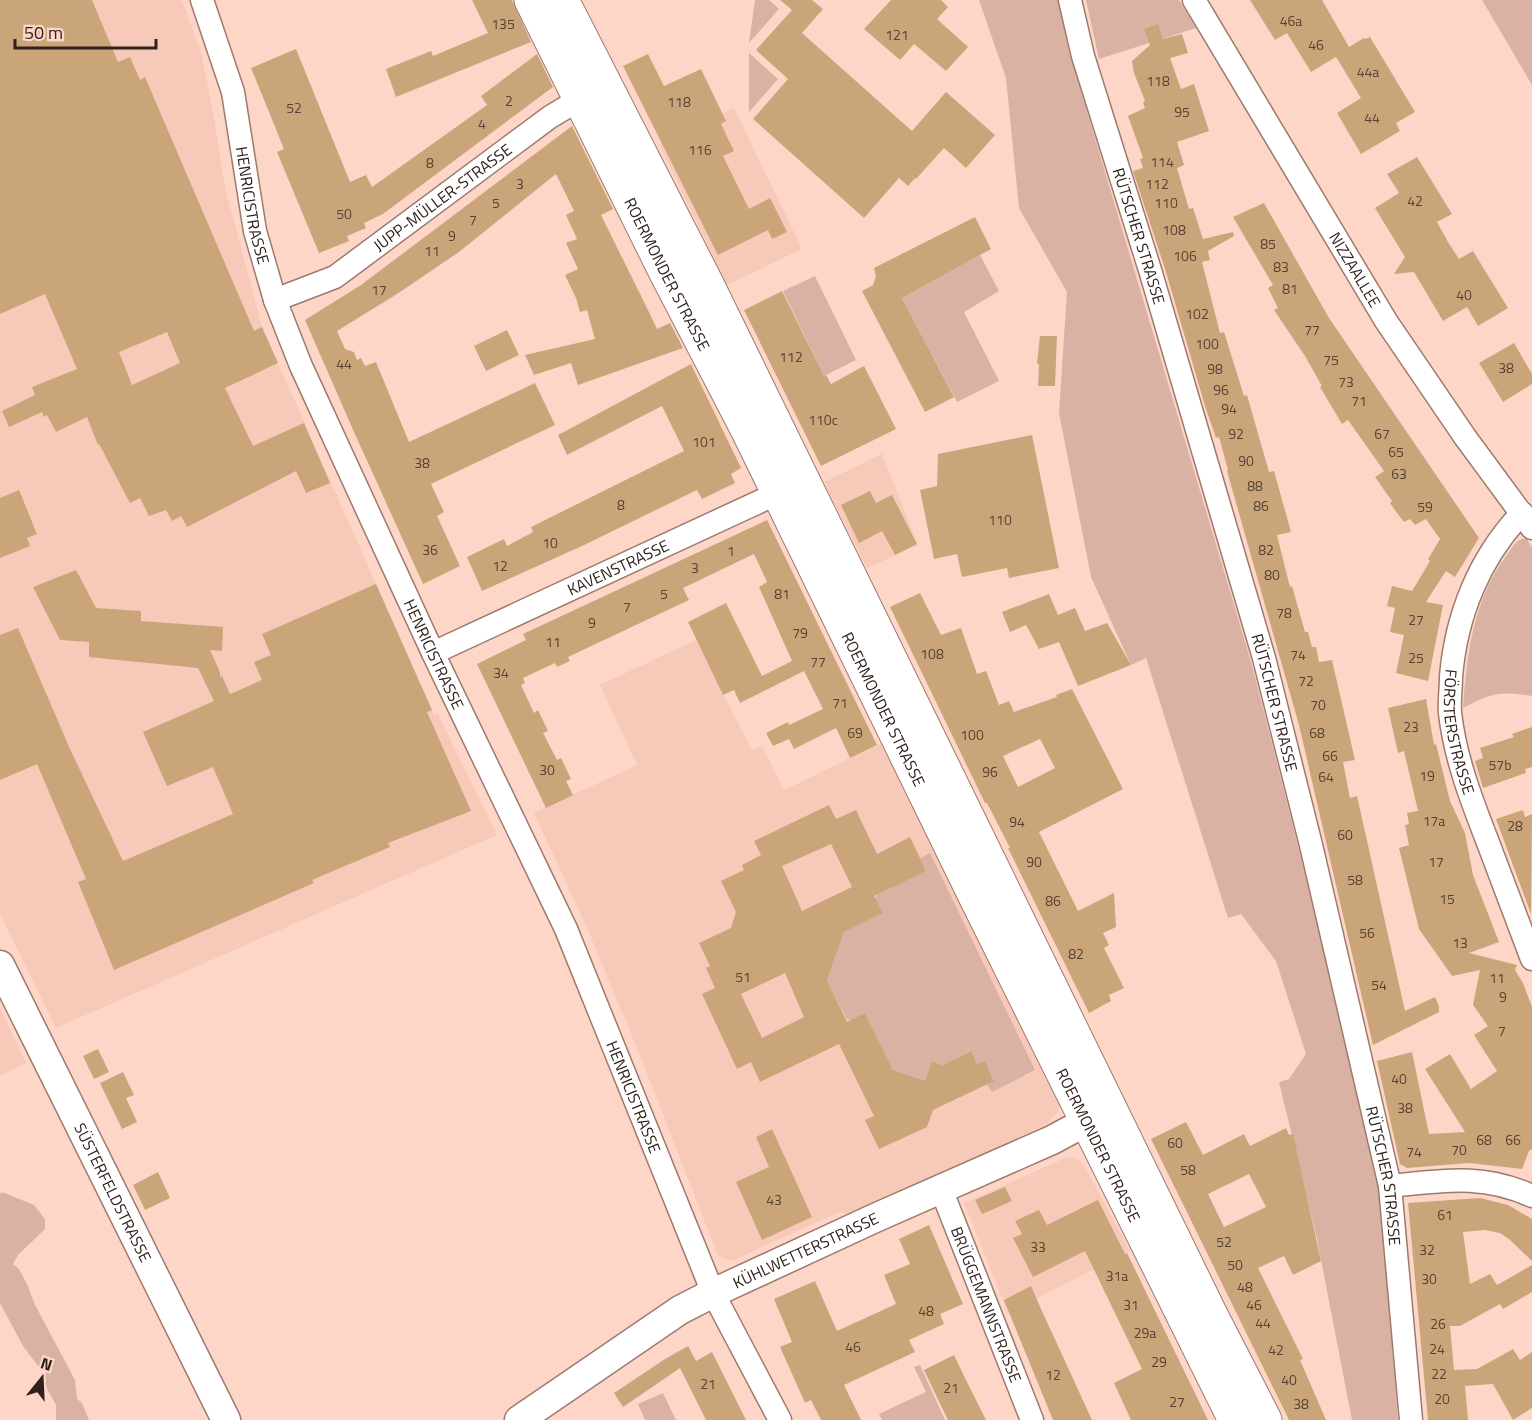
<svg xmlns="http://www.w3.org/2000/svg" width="1532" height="1420" font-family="'Titillium Web',sans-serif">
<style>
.built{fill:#f7c9b8}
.green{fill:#d9b2a4}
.building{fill:#cba57a;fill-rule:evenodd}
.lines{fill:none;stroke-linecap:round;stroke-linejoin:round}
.minor-casing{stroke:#9d7a6d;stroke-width:25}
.tertiary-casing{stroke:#9d7a6d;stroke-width:31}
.primary-casing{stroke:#9d7a6d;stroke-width:35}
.minor{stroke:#fff;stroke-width:22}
.tertiary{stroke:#fff;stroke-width:28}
.primary{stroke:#fff;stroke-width:33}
.labels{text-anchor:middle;stroke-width:5;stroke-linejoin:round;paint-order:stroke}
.number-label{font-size:14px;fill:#574234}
.street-label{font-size:16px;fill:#30211c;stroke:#fed6c8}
</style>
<rect width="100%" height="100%" fill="#fed6c8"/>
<path class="built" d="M0,0h182l20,56 13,68 10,63 37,140 170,383 2,5 4,-1 59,121 -441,193 -56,-114z
M734,108l68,141 -75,36 -68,-141z
M882,454l36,91 -51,23 -43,-86z
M696,640l56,110 10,-4 22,44 104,-50 91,202 81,164 -3,7 -11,11 -72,38 -120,53 -14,-3 -109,49 -13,-5 -79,-203 -52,-125 -53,-115 103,-48 -37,-80z
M0,1008l26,55 -26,13z
M1067,1157l12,3 5,5 46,86 -122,62 -44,-110z"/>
<path class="green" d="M755,0h14l10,9 -30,34z
M979,0h80l10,51 183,614 60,235 68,293 18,227h-46l-35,-181 -38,-157 10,-3 17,-25 -30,-93 -35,-47 -13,4 -82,-260 -15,7 -40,-88 -32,-164 8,-121 -48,-84 -13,-130z
M1086,0h93l17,28 -97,31z
M1482,0h50v85z
M749,53l29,26 -29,33z
M980,255l19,36 -35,21 35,69 -42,21 -55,-104z
M815,276l41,84 -32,16 -41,-85z
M1522,539h5l5,9v148c-32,-5 -40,-3 -69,12 4,-54 10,-108 43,-152 5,-6 8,-14 16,-17z
M930,853l105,217 -43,22 -5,-8 7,-4 -9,-19 -7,4 -8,-14 -28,14 -10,-4 -8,23 -3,-4 -28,-10 -28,-57 -13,8 -6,-3 -19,-38 17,-48 39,-19 -8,-14 3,-6 48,-22 -6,-13z
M2,1192l32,13 11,14v10l-27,26 -5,9 6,5 8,15 8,21 40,75 2,19 5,4 7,17h-33v-15l-11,-20 -1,-11 -21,-28 -23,-43v-109z
M920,1365l25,55h-63l-3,-6 47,-22 -12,-25z
M663,1393l13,27h-31l-7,-16z"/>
<path class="building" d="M0,0h92l26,62 12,-5 10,23 5,-3 109,254 8,-4 16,36 -53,25 28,58 51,-23 26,60 -24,10 -10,-22 -109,56 -6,-11 -9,5 -6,-11 -17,6 -9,-18 -10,5 -31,-59 -1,1 -11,-28 -31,15 -9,-17 -3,2 -2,-5 -33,15 -7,-16 33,-16 -3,-8 45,-18 -32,-75 -45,20zM167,332l13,31 -48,22 -13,-33z
M472,0h40l19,42 -135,55 -10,-28 45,-18 2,5 55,-23z
M780,0h32l11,9 -21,24 110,98 34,-39 49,43 -29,33 -22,-20 -28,31 -1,-1 -7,8 -9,-8 -35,40 -111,-99 35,-40 -32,-29 36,-40z
M891,0h50l7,7 -11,12 31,28 -22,24 -32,-27 -14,16 -36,-31z
M1250,0h72l27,47 15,-9 1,1 5,-2 45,75 -19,11 4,8 -39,23 -24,-41 24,-15 -25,-41 -25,15 -24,-39 -12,7z
M1158,24l5,15 19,-5 6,19 -18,5 11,31 13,-5 15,47 -32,11 7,23 -7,3 12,41 4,-1 10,31 30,-7 1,4 -26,15 2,9 -8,2 18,71 4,-1 20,64 3,-1 22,77 5,-1 17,61 -14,3 13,52 2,-1 13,46h3l4,15h4l3,15 13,-2 23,100 -12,2 7,36 7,-2 48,215 30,-14 4,9v6l-66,33 -74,-320 -72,-254 1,-1 -9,-33 -3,1 -11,-32 -39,-134 -33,-101 10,-3 -3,-9 3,-1 -15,-42 17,-8 -2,-6 2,-1 -11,-28 -2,-12 18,-16 -6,-16z
M296,49l54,133 16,-7 6,12 115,-82 -6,-9 56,-42 16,33 -170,127 -19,9 2,5 -19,8 2,5 -30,12 -42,-101 7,-3 -33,-81z
M648,54l16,32 37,-17 25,52 -5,3 13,27 -11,5 26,53 21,-11 17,34 -15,7 -4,-9 -50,25 -95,-189z
M572,126l41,83 -12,6 46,93 10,21 13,-6 13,25 -105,37 -7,-22 -37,12 -9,-20 70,-16 -8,-29 -7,2 -4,-14 -11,-23 13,-6 -12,-26 11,-4 -11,-24 8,-4 -18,-37 -97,78 -62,42 -60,37 8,18 9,3 3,8 4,-2 4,8 11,-4 33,80 126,-59 20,42 -124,59 13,28 -7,4 23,50 -37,18 -69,-152 -49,-112 56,-35z
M1417,157l35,57 -15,8 11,20 11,17 14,-8 35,57 -30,18 -11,-19 -24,14 -29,-49 -20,2 11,-17 -30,-49 24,-15 -12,-19z
M1264,203l65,115 150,220 -24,39 -9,-6 -20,31 17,3 -15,76 -32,-8 8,-38 -14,-3 5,-24 -8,-2 5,-20 20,5 18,-30 -2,-2 12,-20 -14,-20 -11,6 -5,-6 -6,3 -7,-9 -7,-10 2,-2 -17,-24 9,-6 -36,-51 -6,4 -22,-37 2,-1 -17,-30 -31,-46 4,-2 -10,-20 5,-3 -40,-68z
M975,217l16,32 -89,49 52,99 -29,15 -63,-121 11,-6 3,-9 -2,-8z
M782,291l42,85 2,-1 5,9 33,-18 32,63 -75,37 -77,-156z
M507,330l12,25 -33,16 -12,-25z
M1040,336h17l-2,50h-17l1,-21 -2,-2z
M1514,343l18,31v10l-29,18 -24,-39z
M691,364l50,104 -10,6 4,9 -33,16 -5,-9 -115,56 -100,45 -15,-34 37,-18 3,7 26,-14 -2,-5 153,-76 -22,-45 -95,49 -9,-20z
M1032,435l27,133 -50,10 -2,-10 -45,9 -5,-23 -23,5 -14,-69 17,-4 1,-32z
M19,490l18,44 -10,4 3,8 -30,12v-60z
M870,491l6,12 16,-8 25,49 -22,11 -13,-24 -23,12 -18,-38z
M767,520l110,225 -27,13 -14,-30 -42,21 -5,-10 -16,7 -7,-13 22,-11 1,3 34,-16 -19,-38 -64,32 -6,-13 -11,5 -35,-73 38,-19 36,73 30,-15 -33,-74 8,-5 -13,-28 -71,34 6,12 -121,57 2,4 -13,6 -2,-4 -32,15 2,5 -4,2 6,13 7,15 4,-3 10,21 -5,2 14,27 4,-2 10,21 -5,2 7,14 -27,13 -69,-144 49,-24 -3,-6z
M76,570l20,38 45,3v10l82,6 -1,24 -12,-1 10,22v5l2,-1 8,18 32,-14 -8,-18 17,-7 -9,-21 114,-50 56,126 -5,2 44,99 -83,32 2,4 -78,33 2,3 -200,87 -36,-88 8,-3 -49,-115 -37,16v-145l18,-7 52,121 53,112 110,-47 -20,-47 -46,19 -24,-54 71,-31 -16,-33 -109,-11v-15l-29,-2 -27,-53z
M920,593l21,42 20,-7 16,46 9,-3 13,34 10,-4 5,11 43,-15 -1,-2 16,-6 51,100 -84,43 39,79 36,-18 2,34 -13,6 6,12 -5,3 20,40 -15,7 2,6 -22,12 -81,-165h2l-23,-45h-2l-95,-196zM1040,739l15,29 -37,19 -15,-31z
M1049,594l9,21 17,-7 10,23 22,-8 24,42 -53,21 -19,-44 -20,7 -13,-24 -16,7 -8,-20z
M1426,699l8,46 2,-1 14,57 15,32 8,42 26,67 -30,11 48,12 -2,5 8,13 9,24v142l-3,2 -7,18 -53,-6 -62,5 -7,-4 -23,-103 35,-9 17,82 36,-2 -40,-63 25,-15 21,35 26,-18 -23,-36 14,-9 -15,-21 7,-35 -28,6 -33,-47 -20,-81 10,-3 -4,-20 4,-1 -2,-11 11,-2 -14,-60 -6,2 -10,-45z
M1532,727v40l-7,2 1,4 -43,15 -8,-27 8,-3 -3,-10 34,-11 -2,-3z
M829,805l7,14 20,-9 21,44 33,-17 16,34 -52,25 9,17 -39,19 -17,48 20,42 18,-9 28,57 32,11 7,-20 10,4 29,-14 6,13 8,-3 9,20 -61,29 -6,17 -48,22 -14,-29 9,-4 -35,-72 -79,38 -9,-20 -14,7 -35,-75 13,-6 -9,-20 4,-2 -11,-23 32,-15 5,-16 -15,-31 23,-11 -2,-5 19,-10 -7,-14zM831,844l21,43 -50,24 -20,-45zM785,973l19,44 -42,21 -21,-44z
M1523,810l2,7 7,-3 -1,100 -35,-95z
M98,1049l11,23 -15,7 -11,-23z
M123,1072l11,23 -8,3 11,24 -15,7 -22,-46z
M1186,1122l17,33 41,-21 6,12 36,-18 3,7 4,-1 28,127 -28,14 -9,-19 -26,12 45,91 -3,1 26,60h-37l-138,-281zM1249,1174l17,33 -42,20 -16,-33z
M772,1129l40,88 -50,23 -26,-58 33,-15 -13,-30z
M158,1172l12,26 -25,12 -12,-25z
M1005,1187l7,14 -30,13 -7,-14z
M1480,1198l28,7 24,14v42l-23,-22 -9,-6 -15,-3 -22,2 7,52 20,-10 7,11 35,-20v27l-29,17 -3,-5 -40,22h-10l4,44 23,-1 36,-20 7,11 12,-8v56l-19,12 -20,-36 -28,2 3,34h-40l-20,-217z
M1098,1200l27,54 2,-1 81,167h-77l-17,-37 28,-14 -57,-118 -52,26 -20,-39 9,-4 -7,-13 24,-11 8,15z
M929,1225l34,79 -23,10 4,10 -35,16 6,12 -71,33 17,35h-40l-10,-20 -6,3 -25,-56 12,-5 -18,-43 41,-18 22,50 59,-27 -12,-29 26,-11 -11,-25z
M1031,1286l10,23 51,111h-39l-49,-120z
M688,1346l8,15 16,-9 34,68h-40l-26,-52 -57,39 -9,-14 51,-34z
M954,1355l11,23 21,42h-38l-5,-10 -19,-40z"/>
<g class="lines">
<g class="minor-casing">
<g id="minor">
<path id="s1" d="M202,0l31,92 22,139 20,69 26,66 132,287 133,276 147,364 67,127"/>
<path id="s2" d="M1070,0l13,56 67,214 114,388 47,187 79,341 21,234"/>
<path id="s3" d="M1194,0l192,321 79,116 67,91"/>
<path id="s4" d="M275,300l60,-23 215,-160 42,-25"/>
<path id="s5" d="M1522,513c-43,45 -66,103 -71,164 0,12 -2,25 -1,36 5,44 21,86 37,127 15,40 30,80 45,119"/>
<path id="s6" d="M433,653l358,-166"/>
<path d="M1390,1186c52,-5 92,-13 142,10"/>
<path id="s7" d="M941,1189l91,231"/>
</g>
</g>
<g class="tertiary-casing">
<g id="tertiary">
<path id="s8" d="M0,965l226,455"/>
<path id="s9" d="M519,1420l161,-110 33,-17 162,-75 177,-78 54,-29"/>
</g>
</g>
<g class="primary-casing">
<g id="primary">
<path id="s10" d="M531,0l135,273 83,160 224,459 262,528"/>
<path d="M562,0l145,284 504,1031 54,105"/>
</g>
</g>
<use href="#minor" class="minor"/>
<use href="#tertiary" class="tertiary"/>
<use href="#primary" class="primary"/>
</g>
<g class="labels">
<g class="number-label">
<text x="1291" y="26">46a</text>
<text x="503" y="29">135</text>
<text x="897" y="40">121</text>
<text x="1316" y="50">46</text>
<text x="1368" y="77">44a</text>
<text x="1158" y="86">118</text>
<text x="509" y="106">2</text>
<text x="679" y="107">118</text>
<text x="294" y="113">52</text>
<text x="1182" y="117">95</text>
<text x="1372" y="123">44</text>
<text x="482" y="129">4</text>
<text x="700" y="155">116</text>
<text x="1162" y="167">114</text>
<text x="430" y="168">8</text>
<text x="520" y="189">3</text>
<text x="1157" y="189">112</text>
<text x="1415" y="206">42</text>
<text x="496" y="208">5</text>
<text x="1166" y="208">110</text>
<text x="344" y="219">50</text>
<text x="473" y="225">7</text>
<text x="1174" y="235">108</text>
<text x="452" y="241">9</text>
<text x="1268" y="249">85</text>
<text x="432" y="256">11</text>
<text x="1185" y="261">106</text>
<text x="1281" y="272">83</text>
<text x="1290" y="294">81</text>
<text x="379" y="295">17</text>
<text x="1464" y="300">40</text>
<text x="1197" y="319">102</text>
<text x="1312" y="335">77</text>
<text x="1207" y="349">100</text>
<text x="791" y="362">112</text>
<text x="1331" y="365">75</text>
<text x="344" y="369">44</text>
<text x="1506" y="373">38</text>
<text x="1215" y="374">98</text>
<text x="1346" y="387">73</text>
<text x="1221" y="395">96</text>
<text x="1359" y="406">71</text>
<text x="1229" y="414">94</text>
<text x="823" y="425">110c</text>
<text x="1236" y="439">92</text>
<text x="1382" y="439">67</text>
<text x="704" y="447">101</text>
<text x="1396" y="457">65</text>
<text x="1246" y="466">90</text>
<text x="422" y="468">38</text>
<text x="1399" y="479">63</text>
<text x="1255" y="491">88</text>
<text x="621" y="510">8</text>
<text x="1261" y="511">86</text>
<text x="1425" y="512">59</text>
<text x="1000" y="525">110</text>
<text x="550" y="548">10</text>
<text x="430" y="555">36</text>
<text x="1266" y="555">82</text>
<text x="731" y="556">1</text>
<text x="500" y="571">12</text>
<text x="695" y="573">3</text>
<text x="1272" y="580">80</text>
<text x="664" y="599">5</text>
<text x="782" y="599">81</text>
<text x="627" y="612">7</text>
<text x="1284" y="618">78</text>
<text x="1416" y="625">27</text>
<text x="592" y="628">9</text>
<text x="800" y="638">79</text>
<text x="553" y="647">11</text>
<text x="932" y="659">108</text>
<text x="1298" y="660">74</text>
<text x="1416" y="663">25</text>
<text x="818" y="667">77</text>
<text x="501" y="678">34</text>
<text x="1306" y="686">72</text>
<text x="840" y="708">71</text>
<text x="1318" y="710">70</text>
<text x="1411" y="732">23</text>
<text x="855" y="738">69</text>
<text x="1317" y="738">68</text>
<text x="972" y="740">100</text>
<text x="1330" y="761">66</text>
<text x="1500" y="770">57b</text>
<text x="547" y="775">30</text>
<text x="990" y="777">96</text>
<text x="1427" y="781">19</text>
<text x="1326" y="782">64</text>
<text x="1434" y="826">17a</text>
<text x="1017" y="827">94</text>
<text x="1515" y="831">28</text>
<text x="1345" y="840">60</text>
<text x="1034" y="867">90</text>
<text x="1436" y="867">17</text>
<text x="1355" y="885">58</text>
<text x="1447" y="904">15</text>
<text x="1053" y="906">86</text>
<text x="1367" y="938">56</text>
<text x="1460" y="948">13</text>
<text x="1076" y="959">82</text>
<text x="743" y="982">51</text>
<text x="1497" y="983">11</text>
<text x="1379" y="990">54</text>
<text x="1503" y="1002">9</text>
<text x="1502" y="1036">7</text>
<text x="1399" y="1084">40</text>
<text x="1405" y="1113">38</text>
<text x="1484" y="1145">68</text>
<text x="1513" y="1145">66</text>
<text x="1175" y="1148">60</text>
<text x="1459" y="1155">70</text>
<text x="1414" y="1157">74</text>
<text x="1188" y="1175">58</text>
<text x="774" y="1205">43</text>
<text x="1445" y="1220">61</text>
<text x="1224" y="1247">52</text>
<text x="1038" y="1252">33</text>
<text x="1427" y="1255">32</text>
<text x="1235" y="1270">50</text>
<text x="1117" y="1281">31a</text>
<text x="1429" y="1284">30</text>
<text x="1245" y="1292">48</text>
<text x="1131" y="1310">31</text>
<text x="1254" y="1310">46</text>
<text x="926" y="1316">48</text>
<text x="1263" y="1328">44</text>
<text x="1438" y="1329">26</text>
<text x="1145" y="1338">29a</text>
<text x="853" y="1352">46</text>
<text x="1437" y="1354">24</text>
<text x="1276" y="1355">42</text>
<text x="1159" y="1367">29</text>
<text x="1439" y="1379">22</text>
<text x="1053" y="1380">12</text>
<text x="1289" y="1385">40</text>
<text x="708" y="1389">21</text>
<text x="951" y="1393">21</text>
<text x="1442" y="1404">20</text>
<text x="1177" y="1407">27</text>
<text x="1301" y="1409">38</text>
</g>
<g class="street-label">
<text dy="6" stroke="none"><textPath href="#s4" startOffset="198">JUPP-MÜLLER-STRASSE</textPath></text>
<text dy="6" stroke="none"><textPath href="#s1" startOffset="212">HENRICISTRASSE</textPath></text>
<text dy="6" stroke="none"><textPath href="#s2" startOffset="246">RÜTSCHER STRASSE</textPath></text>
<text dy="6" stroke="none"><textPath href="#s3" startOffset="314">NIZZAALLEE</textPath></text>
<text dy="6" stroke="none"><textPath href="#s10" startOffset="306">ROERMONDER STRASSE</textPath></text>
<text dy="6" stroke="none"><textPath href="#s6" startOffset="204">KAVENSTRASSE</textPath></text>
<text dy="6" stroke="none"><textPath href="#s1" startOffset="698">HENRICISTRASSE</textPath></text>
<text dy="6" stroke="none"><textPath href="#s2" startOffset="732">RÜTSCHER STRASSE</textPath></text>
<text dy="6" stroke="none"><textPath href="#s10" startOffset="792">ROERMONDER STRASSE</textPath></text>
<text dy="6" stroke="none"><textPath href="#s5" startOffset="238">FÖRSTERSTRASSE</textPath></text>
<text dy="6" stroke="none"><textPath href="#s1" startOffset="1184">HENRICISTRASSE</textPath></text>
<text dy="6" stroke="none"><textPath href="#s10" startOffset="1278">ROERMONDER STRASSE</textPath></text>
<text dy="6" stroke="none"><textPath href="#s2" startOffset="1218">RÜTSCHER STRASSE</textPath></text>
<text dy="6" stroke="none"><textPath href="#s8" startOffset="254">SÜSTERFELDSTRASSE</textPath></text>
<text dy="6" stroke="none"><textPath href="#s9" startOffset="334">KÜHLWETTERSTRASSE</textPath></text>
<text dy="6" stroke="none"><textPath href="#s7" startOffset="124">BRÜGGEMANNSTRASSE</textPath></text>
</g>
</g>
<g transform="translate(42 1378) rotate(18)" stroke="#fed6c8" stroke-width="4.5" paint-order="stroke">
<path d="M0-4.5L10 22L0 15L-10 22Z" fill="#30211c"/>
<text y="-9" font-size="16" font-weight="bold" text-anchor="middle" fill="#30211c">N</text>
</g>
<path d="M15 39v9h141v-9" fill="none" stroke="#30211c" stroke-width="3"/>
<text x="24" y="39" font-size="18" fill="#30211c" stroke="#fed6c8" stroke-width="4.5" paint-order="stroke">50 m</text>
</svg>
